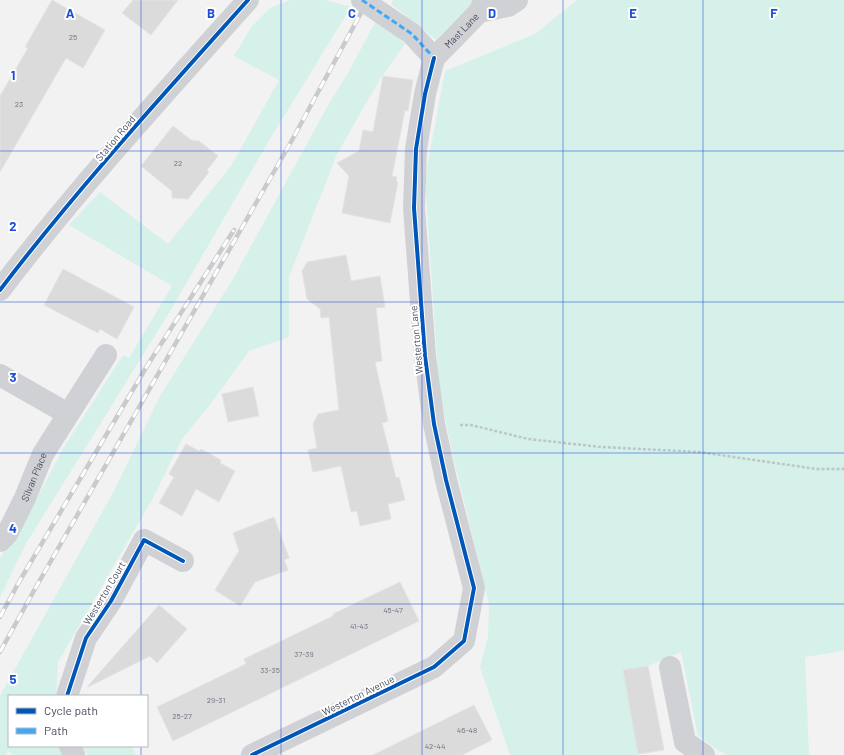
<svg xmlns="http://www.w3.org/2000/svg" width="844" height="755" font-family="Barlow,sans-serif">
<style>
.green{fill:#d6f1e9}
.building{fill:#dbdbdc;stroke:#e3e3e5}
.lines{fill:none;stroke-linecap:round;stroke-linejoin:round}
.path{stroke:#bcc7c7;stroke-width:2.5;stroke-dasharray:3 2;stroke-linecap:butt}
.minor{stroke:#d0d1d5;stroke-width:22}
.rail-casing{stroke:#c9cacd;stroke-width:4.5}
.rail{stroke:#fff;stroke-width:3;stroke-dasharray:9;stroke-linecap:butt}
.minor-bridge{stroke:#d0d1d5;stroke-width:22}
.quiet{stroke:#3fa9f5;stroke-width:3;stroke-dasharray:6 3;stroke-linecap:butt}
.cycleway-casing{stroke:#fff;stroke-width:6}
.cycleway{stroke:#0057b8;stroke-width:4}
.grid{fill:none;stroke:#1d4ed8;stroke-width:1;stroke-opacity:0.55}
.labels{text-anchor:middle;stroke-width:4;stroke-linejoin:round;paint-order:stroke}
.number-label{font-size:8px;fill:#6e727f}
.street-label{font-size:10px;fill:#484e5f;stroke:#fff}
.grid-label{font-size:13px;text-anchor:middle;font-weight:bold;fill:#1d4ed8;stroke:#fff;stroke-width:4;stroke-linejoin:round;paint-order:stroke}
</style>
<rect width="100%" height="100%" fill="#f2f2f2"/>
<path class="green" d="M290,0h35l26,7 -81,132 -101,174 -142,229 -27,55v-39l35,-56 29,-55 59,-92 6,3 43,-72 -103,-61 31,-33 68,52 63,-78 48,-86 -45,-24 18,-30 18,-18z
M393,0h80l-2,4 -35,36 -45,-36z
M577,0h267v651l-39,6 4,98h-82l-8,-4 -21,-15 -17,-84 -33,14 -25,5 16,84h-129l-30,-88 8,-30 1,-33 -37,-152 -13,-64 -14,-210 20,-107 90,-37z
M377,19l28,25 -25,35 -43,75 -48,123v60l-40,14 -40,55 -27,33 -29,59 -95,164 -2,34h-47v50h52l5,9h-53l-5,-4 -2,4h-6v-59l115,-207 45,-93 73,-117 94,-172 21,-34z
M82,746h50l4,9h-48z"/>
<path class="building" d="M52,0l53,30 -22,38 -17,-10 -66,114v-76l28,-48 -3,-1z
M133,0h45l-27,35 -29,-22z
M383,76l30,4 -5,31 -3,-1 -13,66 5,1 -1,5h2l-8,41 -48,-10 7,-37 -12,-13 22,-12 4,-21 10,2z
M173,126l18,14 8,1 19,15 -11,14 2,2 -21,27 -16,-1v-7l-31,-25z
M346,255l5,26 29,-5 5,31 -9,1 6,53 -7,1 13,59 -6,2 14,55 3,-1 6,23 -17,4 3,15 -31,7 -3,-15 -6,1 -10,-46 -28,6 -5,-22 9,-2 -4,-24 5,-10 21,-4 -10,-93 -8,1 -1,-9 -13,-10 -5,-28 5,-9z
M63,269l71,38 -17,32 -17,-10 -2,4 -54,-28z
M253,387l6,29 -31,6 -6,-28z
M186,444l13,7 2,-2 20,11 -1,3 15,8 -16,31 -23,-13 -14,27 -23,-13 15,-26 -5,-3z
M274,517l15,41 -5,2 4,10 -33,12 -15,24 -25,-16 24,-39 -6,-18z
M400,582l19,39 -246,120 -16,-34 89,-43 -2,-5 89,-43v-2z
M159,605l28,24 -30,34 -7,-7 -62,31v-1z
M648,666l16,84 -26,4 -15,-84z
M474,705l18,35 -30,15h-89z"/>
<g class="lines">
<path class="path" d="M460,425h11l57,14 73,8 98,5 118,17h27"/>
<g class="minor">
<path d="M479,12l29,-6 9,-6"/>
<path d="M412,34l22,24"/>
<path id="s1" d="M434,58l16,-16 29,-30 6,-12"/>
<path d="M0,290c77,-101 163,-195 248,-290"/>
<path d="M0,375l68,39"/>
<path id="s2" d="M0,541l7,-7 18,-36 18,-44 63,-99"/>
<path d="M670,667l15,75 19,13"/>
<path d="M67,696l19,-58 25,-37 33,-61 39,21"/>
<path d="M70,746l4,9"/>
<path d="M252,755l182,-88 30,-26 10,-53 -28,-108 -12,-56 -9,-68 -11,-148 2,-59 9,-55 9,-36"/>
</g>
<g class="rail-casing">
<path id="rail" d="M0,617l19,-35 128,-216 87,-136
M0,652l36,-65 255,-445 77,-142"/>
</g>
<use href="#rail" class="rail"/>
<path class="minor-bridge" d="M362,0l50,34"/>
<path class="quiet" d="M362,0l50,34 22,24"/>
<g class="cycleway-casing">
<path id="cycleway" d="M0,290c77,-101 163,-195 248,-290
M67,696l19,-58 25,-37 33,-61 39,21
M252,755l182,-88 30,-26 10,-53 -28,-108 -12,-56 -9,-68 -11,-148 2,-59 9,-55 9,-36"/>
</g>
<use href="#cycleway" class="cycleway"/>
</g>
<path class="grid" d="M141,0v696M281,0v755M422,0v755M563,0v755M703,0v755M0,151h844M0,302h844M0,453h844M0,604h844M141,746v9"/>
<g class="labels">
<g class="number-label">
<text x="73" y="40">25</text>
<text x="19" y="107">23</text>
<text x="178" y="166">22</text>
<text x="393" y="613">45-47</text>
<text x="359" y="629">41-43</text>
<text x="304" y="657">37-39</text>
<text x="270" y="673">33-35</text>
<text x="216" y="703">29-31</text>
<text x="182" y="719">25-27</text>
<text x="467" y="733">46-48</text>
<text x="435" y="749">42-44</text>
</g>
<g class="street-label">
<text dy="4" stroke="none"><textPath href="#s1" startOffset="39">Mast Lane</textPath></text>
<text transform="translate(115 138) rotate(-50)" y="4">Station Road</text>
<text transform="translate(416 340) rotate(-95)" y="4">Westerton Lane</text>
<text dy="4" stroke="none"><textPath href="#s2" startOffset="73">Silvan Place</textPath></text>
<text transform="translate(104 593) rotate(-59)" y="4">Westerton Court</text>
<text transform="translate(358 695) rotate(-26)" y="4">Westerton Avenue</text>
</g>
</g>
<g class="grid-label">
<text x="70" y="18">A</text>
<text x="211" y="18">B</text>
<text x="352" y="18">C</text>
<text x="492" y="18">D</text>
<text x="633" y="18">E</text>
<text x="774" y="18">F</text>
<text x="13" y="80">1</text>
<text x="13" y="231">2</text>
<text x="13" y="382">3</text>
<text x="13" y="533">4</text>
<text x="13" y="684">5</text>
</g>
<rect x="8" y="695" width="140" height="52" fill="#ffffff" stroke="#b6b8bf"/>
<rect x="16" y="708" width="20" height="6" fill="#0057b8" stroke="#b6b8bf"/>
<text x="44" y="715" font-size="12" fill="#484e5f">Cycle path</text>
<rect x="16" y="728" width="20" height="6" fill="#3fa9f5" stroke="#b6b8bf"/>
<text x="44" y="735" font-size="12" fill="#484e5f">Path</text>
</svg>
